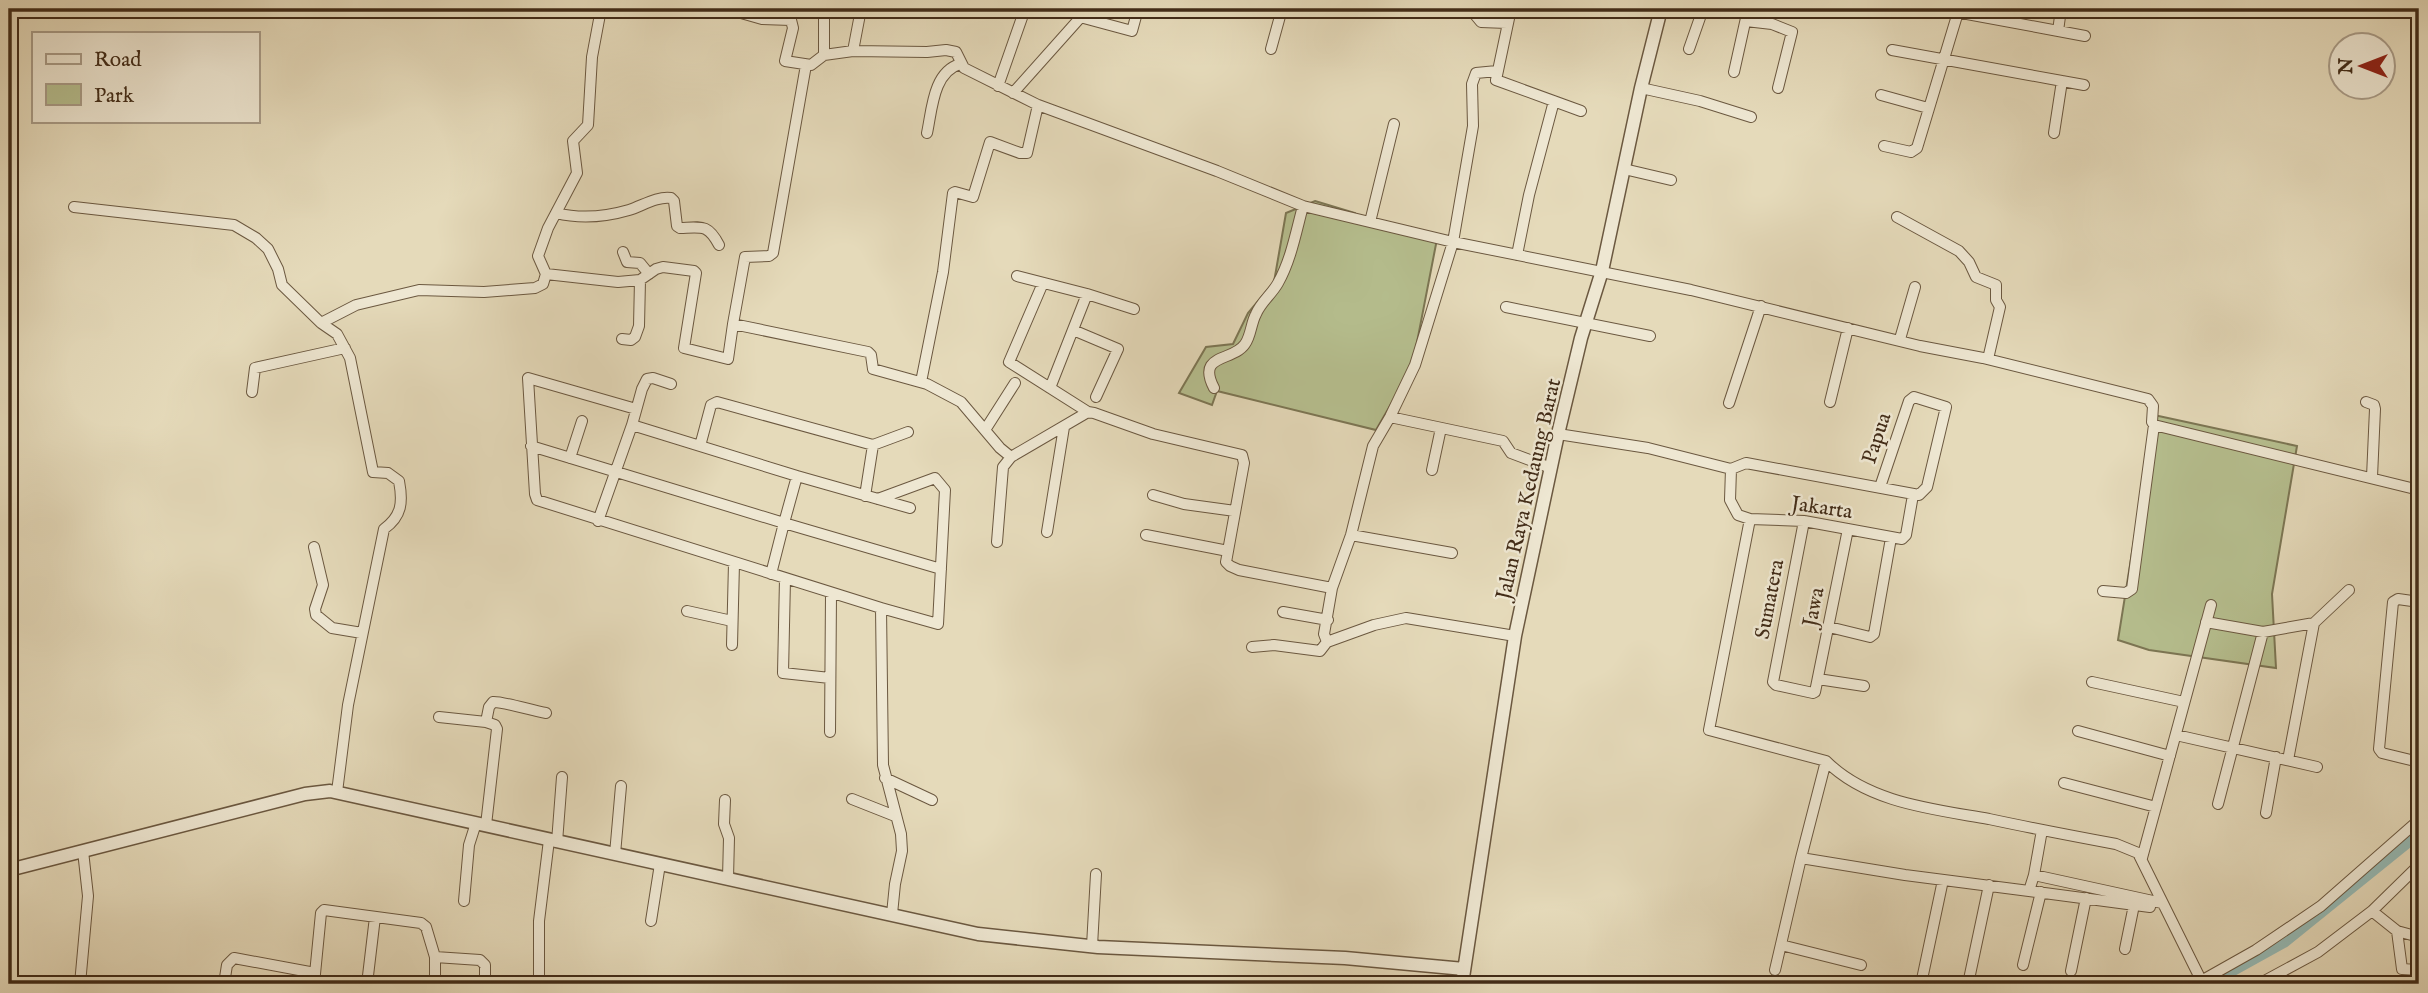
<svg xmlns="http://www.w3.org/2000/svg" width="2428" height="993" font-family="'IM FELL English',serif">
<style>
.green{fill:#b6bf8f;stroke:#7c7654;stroke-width:2}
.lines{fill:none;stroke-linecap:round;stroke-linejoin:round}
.canal{stroke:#96bab5;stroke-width:10}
.minor-casing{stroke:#6b5840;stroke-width:12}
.tertiary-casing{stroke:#6b5840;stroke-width:15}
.minor{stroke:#eee7d2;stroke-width:10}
.tertiary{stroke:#eee7d2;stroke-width:12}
.labels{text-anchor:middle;stroke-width:5;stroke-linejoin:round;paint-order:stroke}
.street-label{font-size:21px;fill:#422c18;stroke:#eee7d2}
</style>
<rect width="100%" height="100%" fill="#e5daba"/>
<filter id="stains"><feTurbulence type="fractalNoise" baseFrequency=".00286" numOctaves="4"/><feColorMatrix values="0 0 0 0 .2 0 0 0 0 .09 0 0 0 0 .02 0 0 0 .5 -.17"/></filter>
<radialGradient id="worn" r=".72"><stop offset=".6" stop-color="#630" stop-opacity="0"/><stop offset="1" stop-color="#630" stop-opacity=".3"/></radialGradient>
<path class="green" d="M1315,201l40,12 4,11 78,15 -25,129 -36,62 -159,-39 -5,14 -33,-12 27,-46 27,-3 15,-31 26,-31 12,-69z
M2154,415l143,31 -25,148 4,74 -127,-18 -31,-10z"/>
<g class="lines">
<path class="canal" d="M2210,984l74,-41 135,-109"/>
<g class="minor-casing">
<path id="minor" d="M727,9l35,10 29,1 2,8 -8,33 26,4 13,-10 29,-4 74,1 19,-2 10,2 8,16 74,37 179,66 86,35 150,36 238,48 229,56 63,12 165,41 5,7 -1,16 2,3 265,65
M820,9l4,8v38
M1466,9l5,1 10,12 26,1
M1511,9l-15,71 85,31
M1940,9l145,27
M1080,17l52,14 6,-22
M1746,21l26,3 20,8 -14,56
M2058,31l3,-22
M1271,49l11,-40
M1689,49l14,-40
M1892,50l192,35
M853,51l8,-42
M806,65l-33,188 -4,3 -24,1 -12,67 135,28 3,3 2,14 54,15 34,18 39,46 11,9
M1734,72l14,-63
M998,86l27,-77
M1641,88l59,13 51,16
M1013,93l75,-84
M1881,95l47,13
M927,133c5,-23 6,-61 33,-69
M2054,133l8,-52
M1884,146l27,6 6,-4 42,-139
M1624,169l47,11
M74,207l160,18 22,13 12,11 10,20 4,16 39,38 16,11 13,24 23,114 15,1 11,8c4,21 3,35 -15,48l-36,176 -11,87
M556,213c24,6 49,4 73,-3 13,-4 28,-14 42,-12l3,3 3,25 3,2c22,-1 28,-4 39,17
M1897,217l62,34 10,11 7,15 20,8v15l4,7 -12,52
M1370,222l24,-98
M623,252l4,10 13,1 9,11
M1517,255l12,-60 25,-94
M546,274l-8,-18 10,-28 29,-55 -4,-32 15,-16 4,-68 9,-48
M1017,276l70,18 47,15
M1043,283l-34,79 79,50
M1506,307l144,29
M321,323l35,-18 63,-15 65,2 51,-4 8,-4 3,-10 72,8 22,-2 16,-11 7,-2 31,4 2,2 -12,75 44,11 5,-35
M1073,330l45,19 -22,48
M622,339l9,1 4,-3 4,-11 1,-46
M1900,339l15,-52
M921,382l22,-110 10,-79 2,-1 18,5 17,-55 30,11h7l11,-48
M1050,388l37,-94
M1214,388c-18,-35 19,-26 31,-44 6,-8 6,-21 11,-30 5,-12 16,-20 22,-31 13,-23 18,-51 25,-77
M252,392l3,-24 90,-20
M1830,402l18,-74
M2366,402l8,3 1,4 -3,68
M1729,403l32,-97
M636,409l-108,-31 7,116 2,6 344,108 2,157 18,69 1,17 -7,33 -3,30
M1390,417l113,24 8,12 40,15
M632,425l10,-36 5,-10 6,-1 18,6
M985,430l30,-47
M1558,434l90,14 83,21 15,-6 173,32 8,-8 19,-80 -32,-10 -5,4 -29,86
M531,446l253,77 13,-47 -165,-51 -34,96
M700,446l11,-41 6,-3 156,43 35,-13
M570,458l12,-37
M1731,469l-1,31 8,15 12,4 54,2 98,18 4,-4 7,-40
M1432,470l9,-42
M797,476l113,32
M1153,495l31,9 51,7
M865,496l8,-51
M878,499l57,-21 10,12 -7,134 -57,-16
M1750,519l-41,211 117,31c42,42 107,48 163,58 42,9 84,17 127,25l22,9 65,131
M1804,521l-31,161 3,3 37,8 2,-1 33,-163
M1047,532l17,-105
M1146,535l82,16
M1351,535l101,18
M997,542l6,-75 8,-10 77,-45 6,1 59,21 89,21 2,8 -18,99 4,4 9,4 93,18
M314,547l9,38 -8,24 1,6 16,13 30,5
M771,574l13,-51 157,46
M785,579l-2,94 47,5
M2103,591l23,2 6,-4 22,-164
M2419,602l-21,-3 -5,3 -14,147 3,4 37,9
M687,611l45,10
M1283,612l45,8
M2206,622l57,10 51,-9 35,-33
M1829,627l41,10 4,-3 17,-96
M1327,642l-3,-8 8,-46 19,-53 22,-89 17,-29 25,-52 38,-123 20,-116 -1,-42 4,-11 21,-2
M732,645l2,-82
M1252,647l22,-2 46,6 7,-9 47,-17 32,-7 109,18
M1818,679l46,7
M2092,682l92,20
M439,717l47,5
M2078,731l92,25
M830,732l1,-138
M2176,735l141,32
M2288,760l26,-137
M885,778l47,22
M2064,783l92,24
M852,799l43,17
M725,800l-1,24 5,14 -1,40
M2218,804l45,-172
M2266,813l10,-56
M486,825l11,-96 -2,-4 -9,-3 3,-15 4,-5c9,-1 40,9 53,11
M557,842l5,-65
M615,854l6,-68
M1801,858l104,17 124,16 5,-16 128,28
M2142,858l69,-253
M2034,875l8,-45
M2029,891l121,16
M464,901l5,-56 7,-22
M2372,911l25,20 22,6
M651,921l9,-57
M2397,931l5,38 17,1
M1781,945l80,20
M1092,946l4,-72
M2125,949l9,-44
M435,957v27
M2023,965l18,-73
M1775,970l26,-112 25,-97
M2071,971l15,-73
M2201,981l55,-31 65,-44 98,-86
M80,984l8,-88 -5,-45
M224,984l3,-19 7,-7 81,15
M314,984l7,-71 3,-3 97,13 5,4 9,30 45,3 5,5v19
M367,984l8,-67
M539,984v-63l10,-81
M1921,984l22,-104
M1968,984l21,-99
M2259,984l59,-32 54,-41 47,-46"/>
</g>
<g class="tertiary-casing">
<path id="tertiary" d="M9,870l296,-76 25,-3 648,143 120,13 247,11 119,11
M1462,984l53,-348 43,-202 23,-96 21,-67 39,-183 20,-79"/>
</g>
<use href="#minor" class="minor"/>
<use href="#tertiary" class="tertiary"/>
</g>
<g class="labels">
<g class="street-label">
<text transform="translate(1876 438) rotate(-72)" y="7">Papua</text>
<text transform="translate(1528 489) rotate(-77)" y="7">Jalan Raya Kedaung Barat</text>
<text transform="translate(1822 507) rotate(8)" y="7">Jakarta</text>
<text transform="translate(1769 599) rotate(-79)" y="7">Sumatera</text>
<text transform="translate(1813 607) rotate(-79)" y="7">Jawa</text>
</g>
</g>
<rect width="2428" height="993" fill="none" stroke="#e5daba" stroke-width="35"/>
<rect x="10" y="10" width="2407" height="972" fill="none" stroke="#422c18" stroke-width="3.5"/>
<rect x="18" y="18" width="2393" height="958" fill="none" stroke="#422c18" stroke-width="2"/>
<rect x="32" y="32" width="228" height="91" fill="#eee7d2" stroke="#a99c88" stroke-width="2"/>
<rect x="46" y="54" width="35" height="10" fill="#eee7d2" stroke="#a99c88" stroke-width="2"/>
<text x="94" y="66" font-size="21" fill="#422c18">Road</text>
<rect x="46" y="84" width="35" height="21" fill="#b6bf8f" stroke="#a99c88" stroke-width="2"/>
<text x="94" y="102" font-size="21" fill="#422c18">Park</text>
<g transform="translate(2362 66) rotate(270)"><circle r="33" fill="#eee7d2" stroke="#a99c88" stroke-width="2"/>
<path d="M0-5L12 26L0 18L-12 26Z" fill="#8f2418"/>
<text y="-10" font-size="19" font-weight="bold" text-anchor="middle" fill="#422c18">N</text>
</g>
<rect width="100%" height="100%" filter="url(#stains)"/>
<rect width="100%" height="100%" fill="url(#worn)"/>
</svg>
